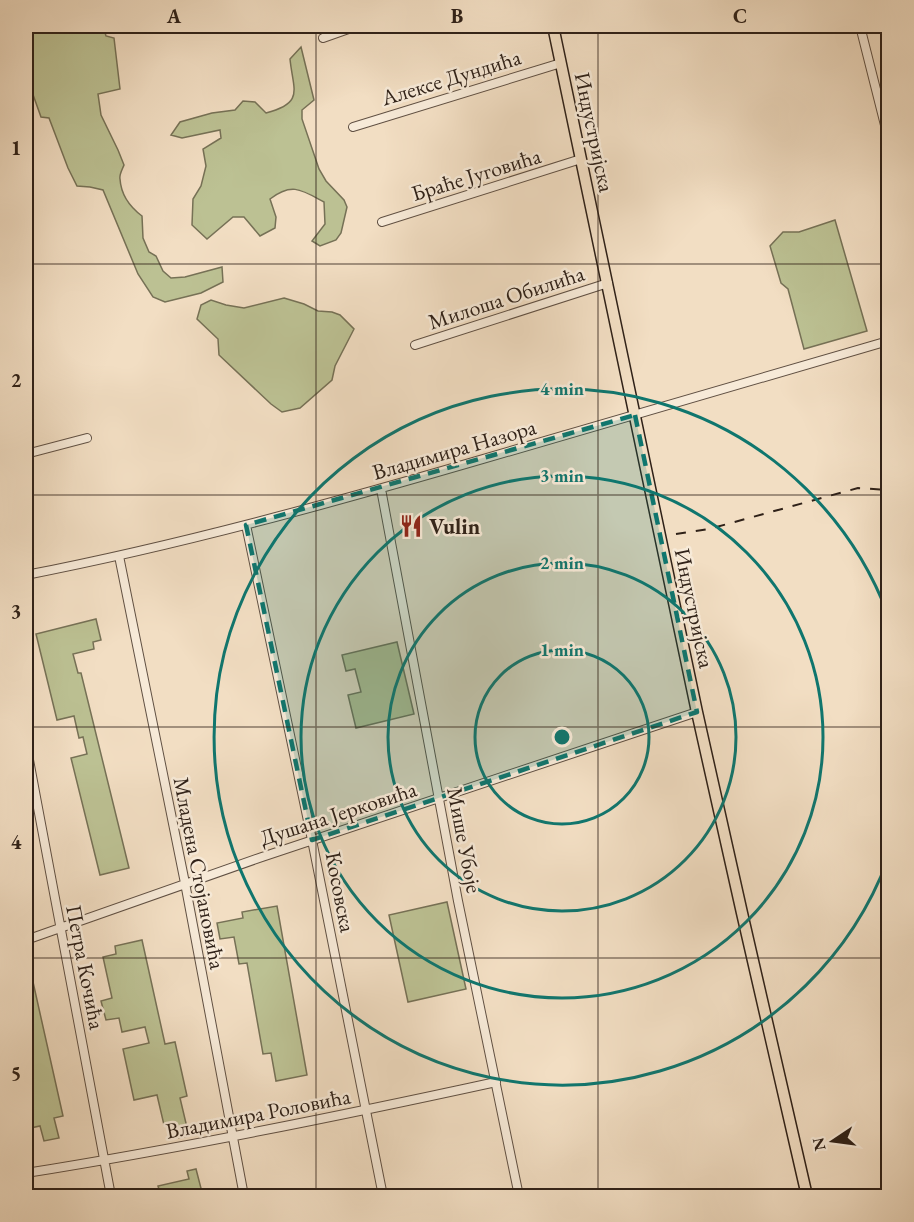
<svg xmlns="http://www.w3.org/2000/svg" width="914" height="1222" font-family="'EB Garamond',serif">
<style>
.green{fill:#bcc193;stroke:#767156;stroke-width:1.5}
.lines{fill:none;stroke-linecap:round;stroke-linejoin:round}
.minor-casing{stroke:#605043;stroke-width:10}
.major-casing{stroke:#2f2118;stroke-width:13}
.minor{stroke:#f7ead8;stroke-width:8}
.major{stroke:#f2dec3;stroke-width:10}
.rail{stroke:#2f2118;stroke-width:2;stroke-dasharray:10 10;stroke-linecap:butt}
.marked{fill:#0f766e;fill-opacity:0.2;stroke:#0f766e;stroke-width:4.5;stroke-dasharray:12 8;stroke-linejoin:round}
.grid{fill:none;stroke:#2f2118;stroke-width:1.5;stroke-opacity:0.55}
.ring{fill:none;stroke:#0f766e;stroke-width:3}
.labels{text-anchor:middle;stroke-width:5;stroke-linejoin:round;paint-order:stroke}
.street-label{font-size:22px;fill:#2f2118;stroke:#f7ead8}
.poi-label{font-size:22px;font-weight:bold;fill:#2f2118;stroke:#f7ead8;text-anchor:start}
.centre{fill:#0f766e;stroke:#f7ead8;stroke-width:3}
.ring-label{font-size:18px;text-anchor:middle;font-weight:bold;fill:#0f766e;stroke:#f7ead8;stroke-width:5;stroke-linejoin:round;paint-order:stroke}
.neatline{fill:none;stroke:#2f2118;stroke-width:2}
.grid-label{font-size:20px;text-anchor:middle;font-weight:bold;fill:#2f2118}
</style>
<rect width="100%" height="100%" fill="#f2dec3"/>
<filter id="stains"><feTurbulence type="fractalNoise" baseFrequency=".00333" numOctaves="4"/><feColorMatrix values="0 0 0 0 .2 0 0 0 0 .09 0 0 0 0 .02 0 0 0 .5 -.17"/></filter>
<radialGradient id="worn" r=".72"><stop offset=".6" stop-color="#630" stop-opacity="0"/><stop offset="1" stop-color="#630" stop-opacity=".3"/></radialGradient>
<path class="green" d="M26,26h29l3,1 4,-1h41l3,10 8,2 6,51 -22,5 3,21 17,35 6,15c-2,5 -5,10 -4,14 1,16 10,28 22,37l1,22 6,14 7,4 7,15 8,7 14,-1 37,-10 1,15 -22,11 -36,9 -12,-5 -15,-23 -35,-84 -13,-3 -13,-1 -9,-18 -19,-50 -8,-1 -15,-42z
M301,47l13,53 -12,10v9l17,50 7,12 18,19 3,7 -6,26 -5,7 -16,6 -8,-5 13,-17 -1,-22c-22,-12 -32,-20 -54,-3l6,18 -1,11 -15,8 -16,-19h-11l-26,22 -15,-14 1,-26 8,-13 5,-20 -3,-17 18,-11 -1,-8 -38,8 -11,-3 9,-13 32,-9 23,-3 8,-9 12,1 11,11c39,-10 27,-23 24,-54z
M835,220l32,111 -63,18 -16,-60 -7,-6 -11,-37 13,-14h16z
M284,298l20,6 14,7 14,1 8,3 14,14 -19,37 -3,14 -32,28 -18,4 -11,-8 -52,-49 -1,-16 -21,-20 4,-14 10,-5 15,5 18,3z
M96,619l5,21 -8,2 1,7 -21,5 5,19h3l48,195 -29,7 -29,-117 16,-4 -4,-17 -4,1 -5,-22 -17,4 -21,-86z
M397,642l17,72 -58,14 -8,-33 13,-3 -6,-23 -9,2 -4,-16z
M447,902l19,87 -58,13 -19,-87z
M277,906l30,169 -31,6 -5,-28 -8,1 -16,-91 -8,1 -5,-27 -14,2 -3,-16 26,-5 -1,-6z
M142,940l23,104 10,-2 12,54 -7,2 9,38 -11,2 -3,-15 -11,2 -7,-30 -23,5 -11,-51 26,-6 -4,-16 -23,5 -3,-14 -13,2 -5,-19 11,-3 -9,-41 13,-3 -1,-8z
M33,982l30,134 -9,2 5,20 -15,3 -4,-15 -14,3v-145z
M196,1169l7,27h-42l-3,-10 31,-7 -2,-8z"/>
<g class="lines">
<g class="minor-casing">
<path id="minor" d="M860,26l28,111
M323,38l34,-12
M878,95l10,-3
M353,127l208,-64
M382,222l199,-63
M415,345l193,-62
M26,396l1,-1
M26,454l61,-16
M381,489l77,412 61,295
M246,525l66,315 71,356
M119,556l66,327 59,313
M26,575c154,-30 306,-72 457,-116 135,-39 270,-78 405,-118
M26,744l85,452
M26,940l236,-83 435,-145
M26,1173c157,-25 314,-57 470,-91"/>
</g>
<g class="major-casing">
<path id="major" d="M553,26l144,686 45,201 65,283"/>
</g>
<use href="#minor" class="minor"/>
<use href="#major" class="major"/>
<path class="rail" d="M676,534l33,-5 149,-41 30,2"/>
</g>
<path class="marked" d="M635,415l62,297 -385,128 -66,-315z"/>
<path class="grid" d="M316,26v1170M598,26v1170M26,264h862M26,495h862M26,727h862M26,958h862"/>
<g class="ring">
<circle cx="562" cy="737" r="87"/>
<circle cx="562" cy="737" r="174"/>
<circle cx="562" cy="737" r="261"/>
<path d="M888 859A348 348 0 1 1 888 615"/>
</g>
<defs>
<g id="restaurant-bare" transform="scale(1.8)"><path d="M-5-6h1v4h1v-4h1v4h1v-4h1v5L-1.5 .5V6h-2V.5L-5-1ZM5-6V6H3V1.5H1.5Q1.5-4 5-6Z" fill="#8f2418" stroke="#f7ead8" stroke-width="2.5" paint-order="stroke"/></g>
</defs>
<g fill-rule="evenodd">
<use href="#restaurant-bare" x="411" y="526"/>
</g>
<g class="labels">
<g class="street-label">
<text transform="translate(451 77) rotate(-17)" y="8">Алексе Дундића</text>
<text transform="translate(595 132) rotate(78)" y="8">Индустријска</text>
<text transform="translate(476 174) rotate(-17)" y="8">Браће Југовића</text>
<text transform="translate(506 297) rotate(-18)" y="8">Милоша Обилића</text>
<text transform="translate(454 449) rotate(-16)" y="8">Владимира Назора</text>
<text transform="translate(695 608) rotate(78)" y="8">Индустријска</text>
<text transform="translate(338 813) rotate(-18)" y="8">Душана Јерковића</text>
<text transform="translate(465 840) rotate(79)" y="8">Мише Убоје</text>
<text transform="translate(200 873) rotate(79)" y="8">Младена Стојановића</text>
<text transform="translate(341 892) rotate(79)" y="8">Косовска</text>
<text transform="translate(86 967) rotate(79)" y="8">Петра Кочића</text>
<text transform="translate(258 1113) rotate(-11)" y="8">Владимира Роловића</text>
</g>
<g class="poi-label">
<text x="429" y="534">Vulin</text>
</g>
</g>
<circle cx="562" cy="737" r="9" class="centre"/>
<g class="ring-label">
<text x="562" y="395">4 min</text>
<text x="562" y="482">3 min</text>
<text x="562" y="569">2 min</text>
<text x="562" y="656">1 min</text>
</g>
<rect width="914" height="1222" fill="none" stroke="#f2dec3" stroke-width="66"/>
<g transform="translate(833 1141) rotate(257)" stroke="#f7ead8" stroke-width="4.5" paint-order="stroke">
<path d="M0-4.5L10 22L0 15L-10 22Z" fill="#2f2118"/>
<text y="-9" font-size="16" font-weight="bold" text-anchor="middle" fill="#2f2118">N</text>
</g>
<rect x="33" y="33" width="848" height="1156" class="neatline"/>
<g class="grid-label">
<text x="174" y="23">A</text>
<text x="457" y="23">B</text>
<text x="740" y="23">C</text>
<text x="16" y="155">1</text>
<text x="16" y="387">2</text>
<text x="16" y="618">3</text>
<text x="16" y="849">4</text>
<text x="16" y="1080">5</text>
</g>
<rect width="100%" height="100%" filter="url(#stains)"/>
<rect width="100%" height="100%" fill="url(#worn)"/>
</svg>
